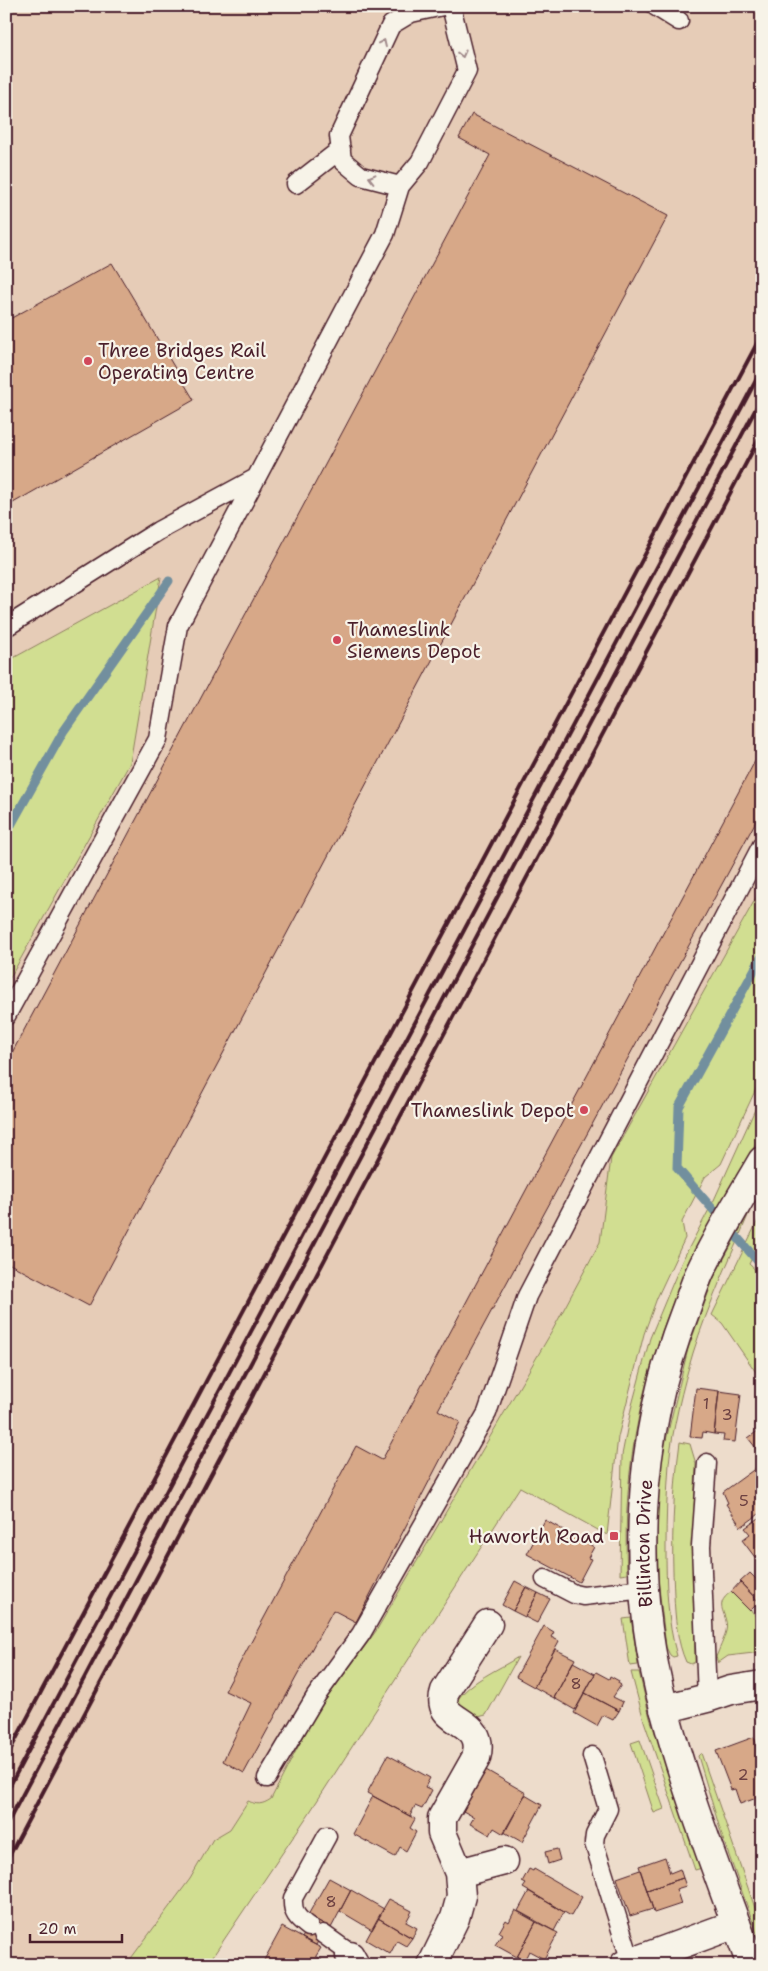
<svg xmlns="http://www.w3.org/2000/svg" width="768" height="1971" font-family="'Shantell Sans',sans-serif">
<style>
.built{fill:#e6ccb7}
.green{fill:#d1de91;stroke:#8e7e5e}
.lines{fill:none;stroke-linecap:round;stroke-linejoin:round}
.stream{stroke:#728f9e;stroke-width:9}
.building{fill:#d7a888;stroke:#4a1f2b}
.service-casing{stroke:#4a1f2b;stroke-width:21}
.minor-casing{stroke:#4a1f2b;stroke-width:31}
.tertiary-casing{stroke:#4a1f2b;stroke-width:31}
.service{stroke:#f7f3e8;stroke-width:18}
.minor{stroke:#f7f3e8;stroke-width:28}
.tertiary{stroke:#f7f3e8;stroke-width:28}
.rail{stroke:#4a1f2b;stroke-width:4}
.oneway{stroke:#a0898a}
.poi-dot{fill:#d1495b;stroke:#f7f3e8;stroke-width:2}
.labels{text-anchor:middle;stroke-width:4.5;stroke-linejoin:round;paint-order:stroke}
.number-label{font-size:16px;fill:#6d4142}
.poi-label{font-size:19px;fill:#4a1f2b;stroke:#f7f3e8;text-anchor:start}
.street-label{font-size:19px;fill:#4a1f2b;stroke:#f7f3e8}
</style>
<rect width="100%" height="100%" fill="#eddccb"/>
<filter id="ink" filterUnits="userSpaceOnUse"><feTurbulence type="fractalNoise" baseFrequency=".02" numOctaves="2"/><feDisplacementMap in="SourceGraphic" scale="10" xChannelSelector="R" yChannelSelector="G"/><feConvolveMatrix kernelMatrix="1 2 1 2 8 2 1 2 1" color-interpolation-filters="sRGB"/></filter>
<g filter="url(#ink)">
<path class="built" d="M6,6h756v881l-151,271 -11,84 -49,91 -175,298 -62,85 -43,83 -8,5h-6l-9,-3 -18,28 -17,10 -23,40 -64,86h-120v-980l124,-222 31,-185 -155,84z"/>
<path class="green" d="M161,577l-31,186 -124,222v-323z
M762,887v189l-41,88 -16,13 -23,45 3,16 -28,60 -13,36 -26,103 -11,98 -87,-48 -212,328 -101,150h-81l64,-86 23,-40 17,-10 18,-28c9,4 14,4 23,-2l43,-83 62,-85 175,-298 49,-91 11,-84z
M762,1094c0,11 3,27 -1,38 -3,12 -14,25 -20,36 -18,32 -37,63 -52,97 -45,96 -68,203 -62,309l-7,1 2,-120 9,-46 19,-71 32,-77 32,-61z
M749,1213c-19,46 -41,92 -56,140 -10,33 -21,77 -24,111 -2,28 -3,56 -3,83 0,36 1,74 11,109l-4,1 -3,-2 -4,-8 -8,-68 -1,-64 4,-54 27,-112 26,-72z
M759,1218h3v29l-3,-2 -10,19 13,12v105l-40,-58 -10,-8z
M680,1442l10,2 6,20 -3,69 2,129 -4,2 -5,-2c-9,-20 -11,-45 -12,-67 -3,-52 -1,-102 6,-153z
M731,1592l31,29v31l-34,4 -10,7 -2,-6c3,-8 8,-17 10,-26 4,-17 -15,-25 5,-39z
M631,1618l7,47 -8,1 -7,-47z
M518,1657l-32,58 -8,2 -20,-10 -2,-5c13,-21 42,-32 62,-45z
M631,1672h8l11,46 52,150 -7,2 -51,-149z
M640,1740l24,69 -10,4 -23,-70z
M701,1753l61,175v19l-39,-108 -25,-83z"/>
<g class="lines">
<path class="stream" d="M6,834l57,-102 106,-151
M762,956l-83,151 -2,61 85,98"/>
</g>
<path class="building" d="M472,114l196,102 -579,1090 -83,-44v-198l484,-909 -31,-17z
M112,263l82,137 -188,107v-186z
M762,748v62l-324,600 22,12 -104,200 -23,-12 -89,163 -21,-12 28,-58 -26,-12 131,-245 26,14z
M696,1388l23,3 -5,43 -11,-2 -1,6 -12,-1z
M719,1391l22,3 -6,48 -12,-1 1,-6 -10,-1z
M762,1428v16l-6,4 -8,-10z
M762,1444v12l-6,-8z
M756,1468l6,8v36l-21,15 -15,-23 2,-1 -5,-11z
M762,1516v41l-5,3 -15,-20 8,-6 -5,-6z
M545,1520l49,27 -6,11 3,1 -12,23 -52,-28z
M750,1573l12,12v14l-3,3 -19,-20z
M515,1581l11,6 -13,24 -11,-6z
M740,1582l19,20 -9,9 -19,-19z
M526,1587l12,6 -13,24 -12,-6z
M538,1593l12,6 -13,24 -12,-6z
M544,1626l10,6 -3,5 8,4 -25,46 -18,-10z
M555,1649l20,10 -21,39 -20,-11z
M573,1662l22,12 -20,36 -21,-12z
M596,1672l13,7 1,-3 9,5 -1,2 3,2 -8,12 10,5 -4,9 -34,-18z
M585,1693l34,18 -6,9 -10,-5 -6,11 -23,-13z
M762,1734v13l-4,-12z
M754,1737l8,22v37l-22,8 -5,-15 -4,1 -15,-39z
M388,1755l42,23 -5,9 7,3 -10,19 -7,-3 -5,10 -43,-23z
M486,1770l40,23 -22,41 -10,-6 -4,7 -10,-6 -10,-5 4,-7 -11,-6z
M525,1795l17,10 -20,37 -18,-10z
M373,1796l42,23 -5,9 6,4 -10,19 -6,-4 -5,10 -42,-23z
M557,1849l3,11 -12,4 -3,-12z
M665,1857l5,16 10,-4 3,9 -36,12 -8,-24z
M529,1869l4,2 1,-2 48,28 -11,19 -48,-28 3,-4 -4,-2z
M640,1870l13,39 -23,7 -13,-38z
M329,1878l22,12 -20,38 -23,-13z
M683,1878l3,8 -10,3 5,15 -27,9 -7,-23z
M351,1890l33,19 -12,21 -32,-19z
M529,1891l35,21 -10,19 -36,-20z
M389,1899l23,12 -6,11 11,6 -5,10 -34,-20z
M515,1910l21,12 -19,35 -22,-12 7,-11 -3,-2 7,-12 3,2z
M313,1918l14,8 -11,19 -14,-7z
M378,1918l34,20 -6,8 -9,-5 -7,13 -24,-14z
M536,1922l22,11 -14,26 -15,-8 -5,10 -7,-4z
M282,1927l39,21 -5,8 6,4 -2,5 -58,-1z"/>
<g class="lines">
<g class="service-casing">
<path id="service" d="M443,6l-32,7 -20,12 -52,111 3,24 19,16 39,10 20,-24 47,-91 -16,-65
M655,6l24,15
M296,184l45,-35
M6,627l152,-96 98,-53
M6,1016l152,-277 20,-113 207,-392 15,-48
M545,1579l29,15 9,2 61,-7
M707,1698l-6,-152 6,-83
M592,1756l16,53 -13,26 -1,8 37,119
M267,1778l49,-82 45,-62 126,-221 40,-117 235,-451
M309,1927c-12,-9 -17,-14 -16,-29l34,-62
M323,1934l21,15 6,7"/>
</g>
<g class="minor-casing">
<path id="minor" d="M664,1709l43,-11 24,-8 31,-5
M459,1873l45,-12
M350,1956l5,9
M432,1965l23,-47 6,-22 -2,-23 -17,-40v-15l34,-60c12,-43 -43,-31 -31,-67l43,-67
M624,1965l112,-41"/>
</g>
<g class="tertiary-casing">
<g id="tertiary">
<path id="s1" d="M751,1965c-30,-84 -63,-167 -86,-253 -36,-131 -29,-274 20,-400 5,-13 9,-27 15,-40 18,-38 41,-75 62,-111"/>
</g>
</g>
<use href="#service" class="service"/>
<use href="#minor" class="minor"/>
<use href="#tertiary" class="tertiary"/>
<path class="rail" d="M6,1758l756,-1424
M6,1793l756,-1424
M6,1826l756,-1429
M6,1862l756,-1429"/>
</g>
<defs><path id="oneway-chevron" d="M-2-3.5L2.5 0L-2 3.5" fill="none" stroke-width="1.6" stroke-linecap="round" stroke-linejoin="round" transform="scale(1.25)"/></defs>
<g class="oneway">
<use href="#oneway-chevron" transform="translate(383 43) rotate(-65)"/>
<use href="#oneway-chevron" transform="translate(462 54) rotate(76)"/>
<use href="#oneway-chevron" transform="translate(372 178) rotate(-166)"/>
</g>
</g>
<g class="poi-dot">
<circle cx="88" cy="361" r="5"/>
<circle cx="337" cy="640" r="5"/>
<circle cx="584" cy="1110" r="5"/>
<rect x="609" y="1531" width="10" height="10" rx="2.5"/>
</g>
<g class="labels">
<g class="number-label">
<text x="706" y="1409">1</text>
<text x="727" y="1420">3</text>
<text x="744" y="1506">5</text>
<text x="576" y="1689">8</text>
<text x="743" y="1780">2</text>
<text x="331" y="1907">8</text>
</g>
<g class="poi-label">
<text x="98" y="357">Three Bridges Rail<tspan x="98" dy="22">Operating Centre</tspan></text>
<text x="347" y="636">Thameslink<tspan x="347" dy="22">Siemens Depot</tspan></text>
<text x="574" y="1117" text-anchor="end">Thameslink Depot</text>
<text x="604" y="1543" text-anchor="end">Haworth Road</text>
</g>
<g class="street-label">
<text dy="7" stroke="none"><textPath href="#s1" startOffset="438">Billinton Drive</textPath></text>
</g>
</g>
<rect width="768" height="1971" fill="none" stroke="#f7f3e8" stroke-width="25"/>
<rect x="12" y="12" width="743" height="1946" fill="none" stroke="#4a1f2b" stroke-width="2" filter="url(#ink)"/>
<path d="M30 1934v8h92v-8" fill="none" stroke="#4a1f2b" stroke-width="2.5"/>
<text x="38" y="1934" font-size="15" fill="#4a1f2b" stroke="#f7f3e8" stroke-width="4" paint-order="stroke">20 m</text>
</svg>
